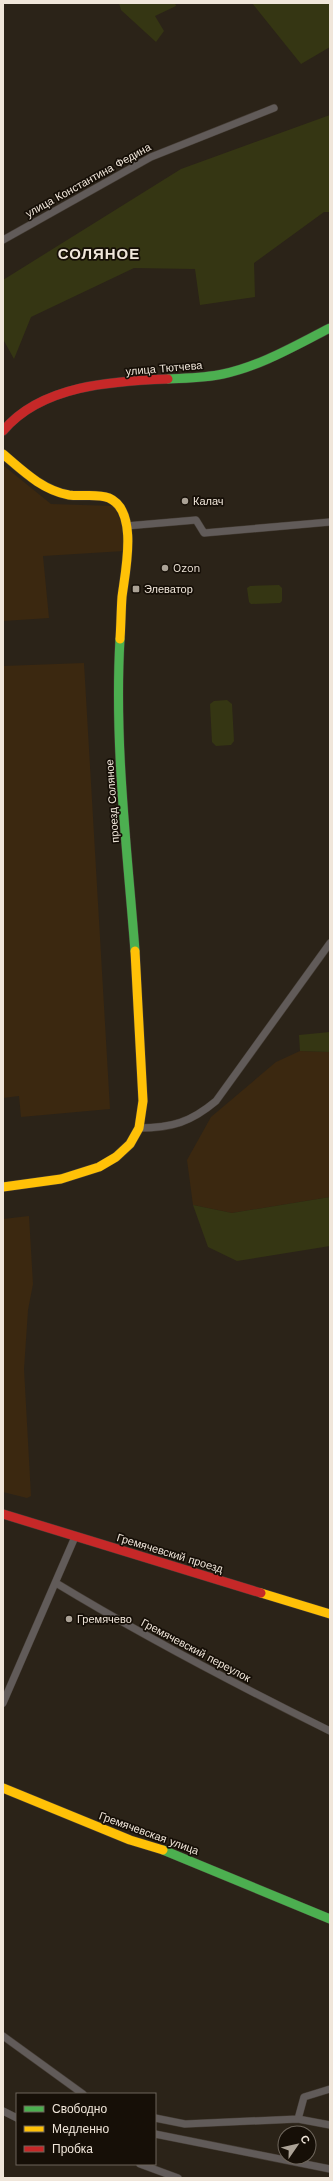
<svg xmlns="http://www.w3.org/2000/svg" width="333" height="2181" font-family="'Work Sans',sans-serif">
<style>
.built{fill:#3b2810}
.green{fill:#353613}
.lines{fill:none;stroke-linecap:round;stroke-linejoin:round}
.street-casing{stroke:#453d35;stroke-width:8}
.fast-casing{stroke:#453d35;stroke-width:10}
.slow-casing{stroke:#453d35;stroke-width:10}
.jam-casing{stroke:#453d35;stroke-width:10}
.street{stroke:#615b59;stroke-width:7}
.fast{stroke:#4caf50;stroke-width:9}
.slow{stroke:#ffc107;stroke-width:9}
.jam{stroke:#c62828;stroke-width:9}
.poi-dot{fill:#aba296;stroke:#160f07;stroke-width:1.5}
.labels{text-anchor:middle;stroke-width:3.5;stroke-linejoin:round;paint-order:stroke}
.street-label{font-size:11px;fill:#f0e6da;stroke:#160f07}
.poi-label{font-size:11px;fill:#f0e6da;stroke:#160f07;text-anchor:start}
.district-label{font-size:15px;font-weight:bold;letter-spacing:1px;fill:#f0e6da;stroke:#160f07}
</style>
<rect width="100%" height="100%" fill="#2b2318"/>
<path class="built" d="M3,465l48,39 63,2 8,18 2,27 -81,5 6,62 -46,3z
M84,663l26,446 -89,8 -2,-21 -16,2v-432z
M300,1051l30,1v145l-98,16 -39,-8 -6,-45 24,-43 65,-55z
M29,1216l4,68 -5,26 -4,59 7,127 -4,2 -24,-6v-273z"/>
<path class="green" d="M119,3h56l1,3 -21,10 9,15 -8,11 -35,-32z
M252,3h78v44l-29,17z
M330,115v97h-6l-70,51 1,34 -55,8 -5,-36 -61,-1 -103,49 -17,42 -11,-20v-59l178,-111z
M279,585l3,3v13l-2,2 -29,1 -2,-2 -2,-14 3,-2z
M227,700l5,4 2,37 -3,4 -15,1 -4,-4 -2,-38 4,-3z
M330,1032v20l-30,-1 -1,-16z
M330,1197v49l-93,15 -29,-14 -15,-42 39,8z"/>
<g class="lines">
<g class="street-casing">
<path id="street" d="M3,240l148,-83 123,-49
M126,526l70,-6 8,13 126,-11
M139,1128c33,0 52,-6 77,-27l114,-158
M56,1583c89,54 181,102 274,148
M3,1703l72,-166
M3,2036l80,58
M3,2111l14,7
M155,2118l30,6 113,-5 32,6
M298,2119l6,-22 26,-8
M155,2134l175,35
M140,2164l38,14"/>
</g>
<g class="fast-casing">
<path id="fast" d="M168,379c19,-1 37,-1 55,-5 38,-8 73,-29 107,-46
M120,639c-6,104 7,208 15,312
M163,1850l167,69"/>
</g>
<g class="slow-casing">
<path id="slow" d="M3,454c20,17 39,36 66,41 13,2 27,-2 40,3 30,13 16,74 13,99 -1,14 -1,28 -2,42
M3,1187l58,-8 38,-12 17,-10 14,-13 9,-16 4,-27 -8,-150
M261,1593l69,21
M3,1788l127,52 33,10"/>
</g>
<g class="jam-casing">
<path id="jam" d="M3,431c38,-46 110,-50 165,-52
M3,1514l258,79"/>
</g>
<use href="#street" class="street"/>
<use href="#fast" class="fast"/>
<use href="#slow" class="slow"/>
<use href="#jam" class="jam"/>
</g>
<g class="poi-dot">
<circle cx="185" cy="501" r="4"/>
<circle cx="165" cy="568" r="4"/>
<rect x="132" y="585" width="8" height="8" rx="2"/>
<circle cx="69" cy="1619" r="4"/>
</g>
<g class="labels">
<g class="street-label">
<text transform="translate(88 180) rotate(-29)" y="4">улица Константина Федина</text>
<text transform="translate(164 368) rotate(-5)" y="4">улица Тютчева</text>
<text transform="translate(112 801) rotate(-94)" y="4">проезд Соляное</text>
<text transform="translate(170 1553) rotate(17)" y="4">Гремячевский проезд</text>
<text transform="translate(196 1650) rotate(28)" y="4">Гремячевский переулок</text>
<text transform="translate(149 1833) rotate(20)" y="4">Гремячевская улица</text>
</g>
<g class="poi-label">
<text x="193" y="505">Калач</text>
<text x="173" y="572">Ozon</text>
<text x="144" y="593">Элеватор</text>
<text x="77" y="1623">Гремячево</text>
</g>
<g class="district-label">
<text x="99" y="259">СОЛЯНОЕ</text>
</g>
</g>
<rect width="333" height="2181" fill="none" stroke="#f0e6da" stroke-width="8"/>
<rect x="16" y="2093" width="140" height="72" fill="#160f07" stroke="#6d655b"/>
<rect x="24" y="2106" width="20" height="6" fill="#4caf50" stroke="#6d655b"/>
<text x="52" y="2113" font-size="12" fill="#f0e6da">Свободно</text>
<rect x="24" y="2126" width="20" height="6" fill="#ffc107" stroke="#6d655b"/>
<text x="52" y="2133" font-size="12" fill="#f0e6da">Медленно</text>
<rect x="24" y="2146" width="20" height="6" fill="#c62828" stroke="#6d655b"/>
<text x="52" y="2153" font-size="12" fill="#f0e6da">Пробка</text>
<g transform="translate(297 2145) rotate(56)"><circle r="19" fill="#160f07" stroke="#6d655b"/>
<path d="M0-3L7 15L0 10L-7 15Z" fill="#aba296"/>
<text y="-6" font-size="11" font-weight="bold" text-anchor="middle" fill="#f0e6da">С</text>
</g>
</svg>
